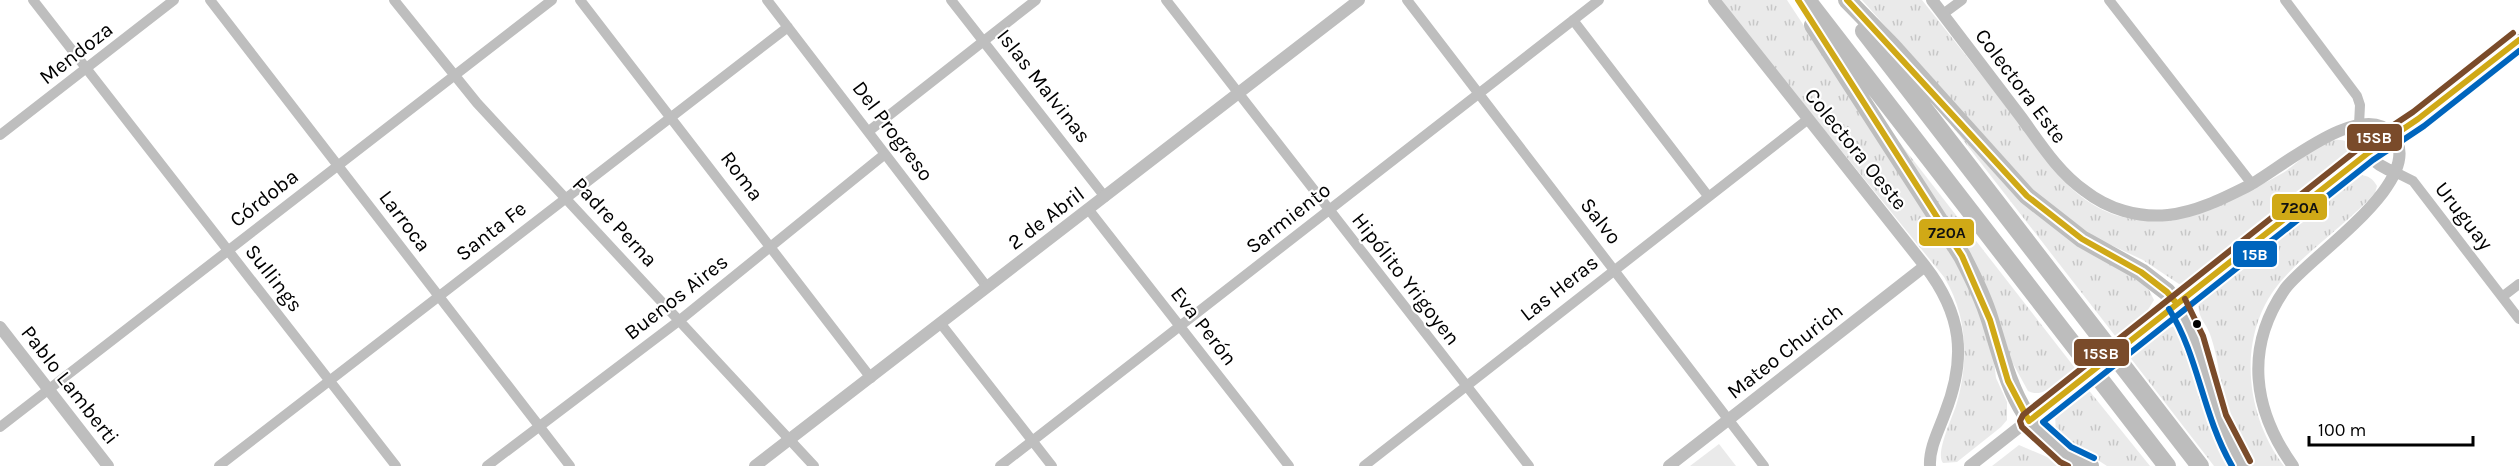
<svg xmlns="http://www.w3.org/2000/svg" width="2519" height="466" font-family="Karla,sans-serif">
<style>
.grass{fill:url(#grass-tufts)}
.park{fill:#eaeaea}
.lines{fill:none;stroke-linecap:round;stroke-linejoin:round}
.minor{stroke:#bebebe;stroke-width:10}
.tertiary{stroke:#bebebe;stroke-width:12}
.motorway{stroke:#bdbdbd;stroke-width:18}
.bus-1-casing{stroke:#fff;stroke-width:10}
.bus-2-casing{stroke:#fff;stroke-width:10}
.bus-3-casing{stroke:#fff;stroke-width:10}
.bus-1{stroke:#d0a916;stroke-width:6}
.bus-2{stroke:#0065bd;stroke-width:6}
.bus-3{stroke:#7a4b2a;stroke-width:6}
.bus-dot{fill:#000;stroke:#fff;stroke-width:2}
.labels{text-anchor:middle;stroke-width:4.5;stroke-linejoin:round;paint-order:stroke}
.street-label{font-size:21px;fill:#000;stroke:#fff}
.line-badge{stroke:#fff;stroke-width:2}
.badge-label{font-size:16px;text-anchor:middle;font-weight:bold;fill:#fff}
.pale-badge-label{font-size:16px;text-anchor:middle;font-weight:bold;fill:#111}
</style>
<defs>
<pattern id="grass-tufts" width="24" height="20" patternUnits="userSpaceOnUse" patternTransform="scale(1.5)"><rect width="24" height="20" fill="#eaeaea"/><path d="M3 7l-1-3M5 7V3M7 7l1-3M15 17l-1-3M17 17v-4M19 17l1-3" fill="none" stroke="#c7c7c7"/></pattern>
</defs>
<rect width="100%" height="100%" fill="#fff"/>
<path class="grass" d="M1719,0h68l181,276 24,68 4,34 11,24v18l-6,7 -44,35 -14,1c-8,-9 9,-45 13,-57 13,-43 12,-90 -12,-129z
M1862,0h60l148,187c20,19 45,32 73,33 10,1 22,-5 31,-7 37,-11 74,-19 107,-39 20,-11 42,-43 67,-32l3,13 -163,127 -9,2 -36,-24 -47,-22 -62,-45z
M1875,111l200,257c-12,10 -31,32 -47,23z
M1942,113l43,44 163,131 6,12 -11,18 -27,19z
M2360,175c9,1 12,3 17,11l-2,7c-28,31 -65,55 -93,87 -46,52 -38,134 2,186h-32c-9,-18 -20,-36 -25,-55 -7,-25 -8,-50 -16,-74 -3,-12 -15,-21 -12,-34z
M2175,326l9,6 52,134h-22l-85,-110 33,-26z
M2087,388l63,78h-43l-51,-33 -1,-18z
M2019,445l49,21h-76z"/>
<path class="park" d="M1719,444l17,22h-46z"/>
<g class="lines">
<path class="minor" d="M33,0l363,466
M210,0l360,466
M394,0l83,103 337,363
M580,0l291,378
M767,0l220,287
M951,0l154,197
M1166,0l363,466
M1407,0l357,466
M2109,0l143,184
M2285,0l72,96 3,9 -1,20
M1943,14l19,-14
M1573,20l135,176
M869,131l167,-131
M0,135l174,-135
M2395,172l18,9 106,138
M1089,210l200,256
M2502,297l17,-13
M941,324l111,142
M0,427l552,-427
M219,466l569,-439
M487,466l193,-146 205,-166
M1000,466l599,-466
M1364,466l443,-346"/>
<path class="tertiary" d="M1714,0l211,266c37,48 42,91 20,147 -6,17 -16,35 -15,53
M1932,0c30,39 59,78 89,117 19,26 37,55 64,74 23,18 53,27 83,24 29,-3 56,-17 82,-30 30,-16 111,-87 142,-51 39,45 -85,124 -107,155 -41,59 -32,121 8,177
M2359,125c-4,22 16,41 36,47
M0,327l108,139
M755,466l604,-466
M1669,466l256,-200
M1970,466l398,-313 50,-34 101,-79"/>
<path class="motorway" d="M1807,0l360,466
M1847,0l45,46 135,150 55,43 59,33 26,20 20,28 14,34 20,70 21,42
M1813,25l149,231c11,21 21,41 28,64 22,70 27,111 100,146
M1864,31l336,435"/>
<g class="bus-1-casing">
<path id="bus-1" d="M1798,0l164,256 28,64 18,61 21,40 339,-268 50,-34 101,-79
M1847,0l180,196 55,43 59,33 26,20 10,12"/>
</g>
<g class="bus-2-casing">
<path id="bus-2" d="M2169,309c30,48 33,105 63,157
M2094,458l-23,-11 -28,-25 330,-262 51,-34 95,-75"/>
</g>
<g class="bus-3-casing">
<path id="bus-3" d="M2185,299l18,37 23,79 24,46
M2068,466l-8,-4 -38,-35 -2,-6 3,-6 339,-269 51,-34 100,-79"/>
</g>
<use href="#bus-1" class="bus-1"/>
<use href="#bus-2" class="bus-2"/>
<use href="#bus-3" class="bus-3"/>
</g>
<circle class="bus-dot" cx="2197" cy="324" r="5"/>
<g class="labels">
<g class="street-label">
<text transform="translate(76 53) rotate(-38)" y="7">Mendoza</text>
<text transform="translate(1044 86) rotate(52)" y="7">Islas Malvinas</text>
<text transform="translate(2021 86) rotate(53)" y="7">Colectora Este</text>
<text transform="translate(893 131) rotate(53)" y="7">Del Progreso</text>
<text transform="translate(1856 149) rotate(51)" y="7">Colectora Oeste</text>
<text transform="translate(742 176) rotate(53)" y="7">Roma</text>
<text transform="translate(264 198) rotate(-38)" y="7">Córdoba</text>
<text transform="translate(2464 216) rotate(52)" y="7">Uruguay</text>
<text transform="translate(1046 218) rotate(-37)" y="7">2 de Abril</text>
<text transform="translate(1288 218) rotate(-38)" y="7">Sarmiento</text>
<text transform="translate(405 221) rotate(53)" y="7">Larroca</text>
<text transform="translate(1601 221) rotate(52)" y="7">Salvo</text>
<text transform="translate(615 222) rotate(47)" y="7">Padre Perna</text>
<text transform="translate(491 231) rotate(-38)" y="7">Santa Fe</text>
<text transform="translate(274 278) rotate(52)" y="7">Sullings</text>
<text transform="translate(1406 279) rotate(52)" y="7">Hipólito Yrigoyen</text>
<text transform="translate(1559 288) rotate(-38)" y="7">Las Heras</text>
<text transform="translate(676 297) rotate(-38)" y="7">Buenos Aires</text>
<text transform="translate(1204 326) rotate(52)" y="7">Eva Perón</text>
<text transform="translate(1785 351) rotate(-38)" y="7">Mateo Churich</text>
<text transform="translate(70 385) rotate(52)" y="7">Pablo Lamberti</text>
</g>
</g>
<g class="line-badge">
<rect x="2346" y="123" width="57" height="29" rx="6" fill="#7a4b2a"/>
<rect x="2271" y="193" width="57" height="28" rx="6" fill="#d0a916"/>
<rect x="1918" y="218" width="57" height="29" rx="6" fill="#d0a916"/>
<rect x="2232" y="240" width="46" height="28" rx="6" fill="#0065bd"/>
<rect x="2073" y="338" width="57" height="29" rx="6" fill="#7a4b2a"/>
</g>
<g class="badge-label">
<text x="2374" y="143">15SB</text>
<text x="2255" y="260">15B</text>
<text x="2101" y="359">15SB</text>
</g>
<g class="pale-badge-label">
<text x="2300" y="213">720A</text>
<text x="1947" y="238">720A</text>
</g>
<path d="M2309 436v9h164v-9" fill="none" stroke="#000000" stroke-width="3"/>
<text x="2318" y="436" font-size="18" fill="#000000" stroke="#ffffff" stroke-width="4.5" paint-order="stroke">100 m</text>
</svg>
